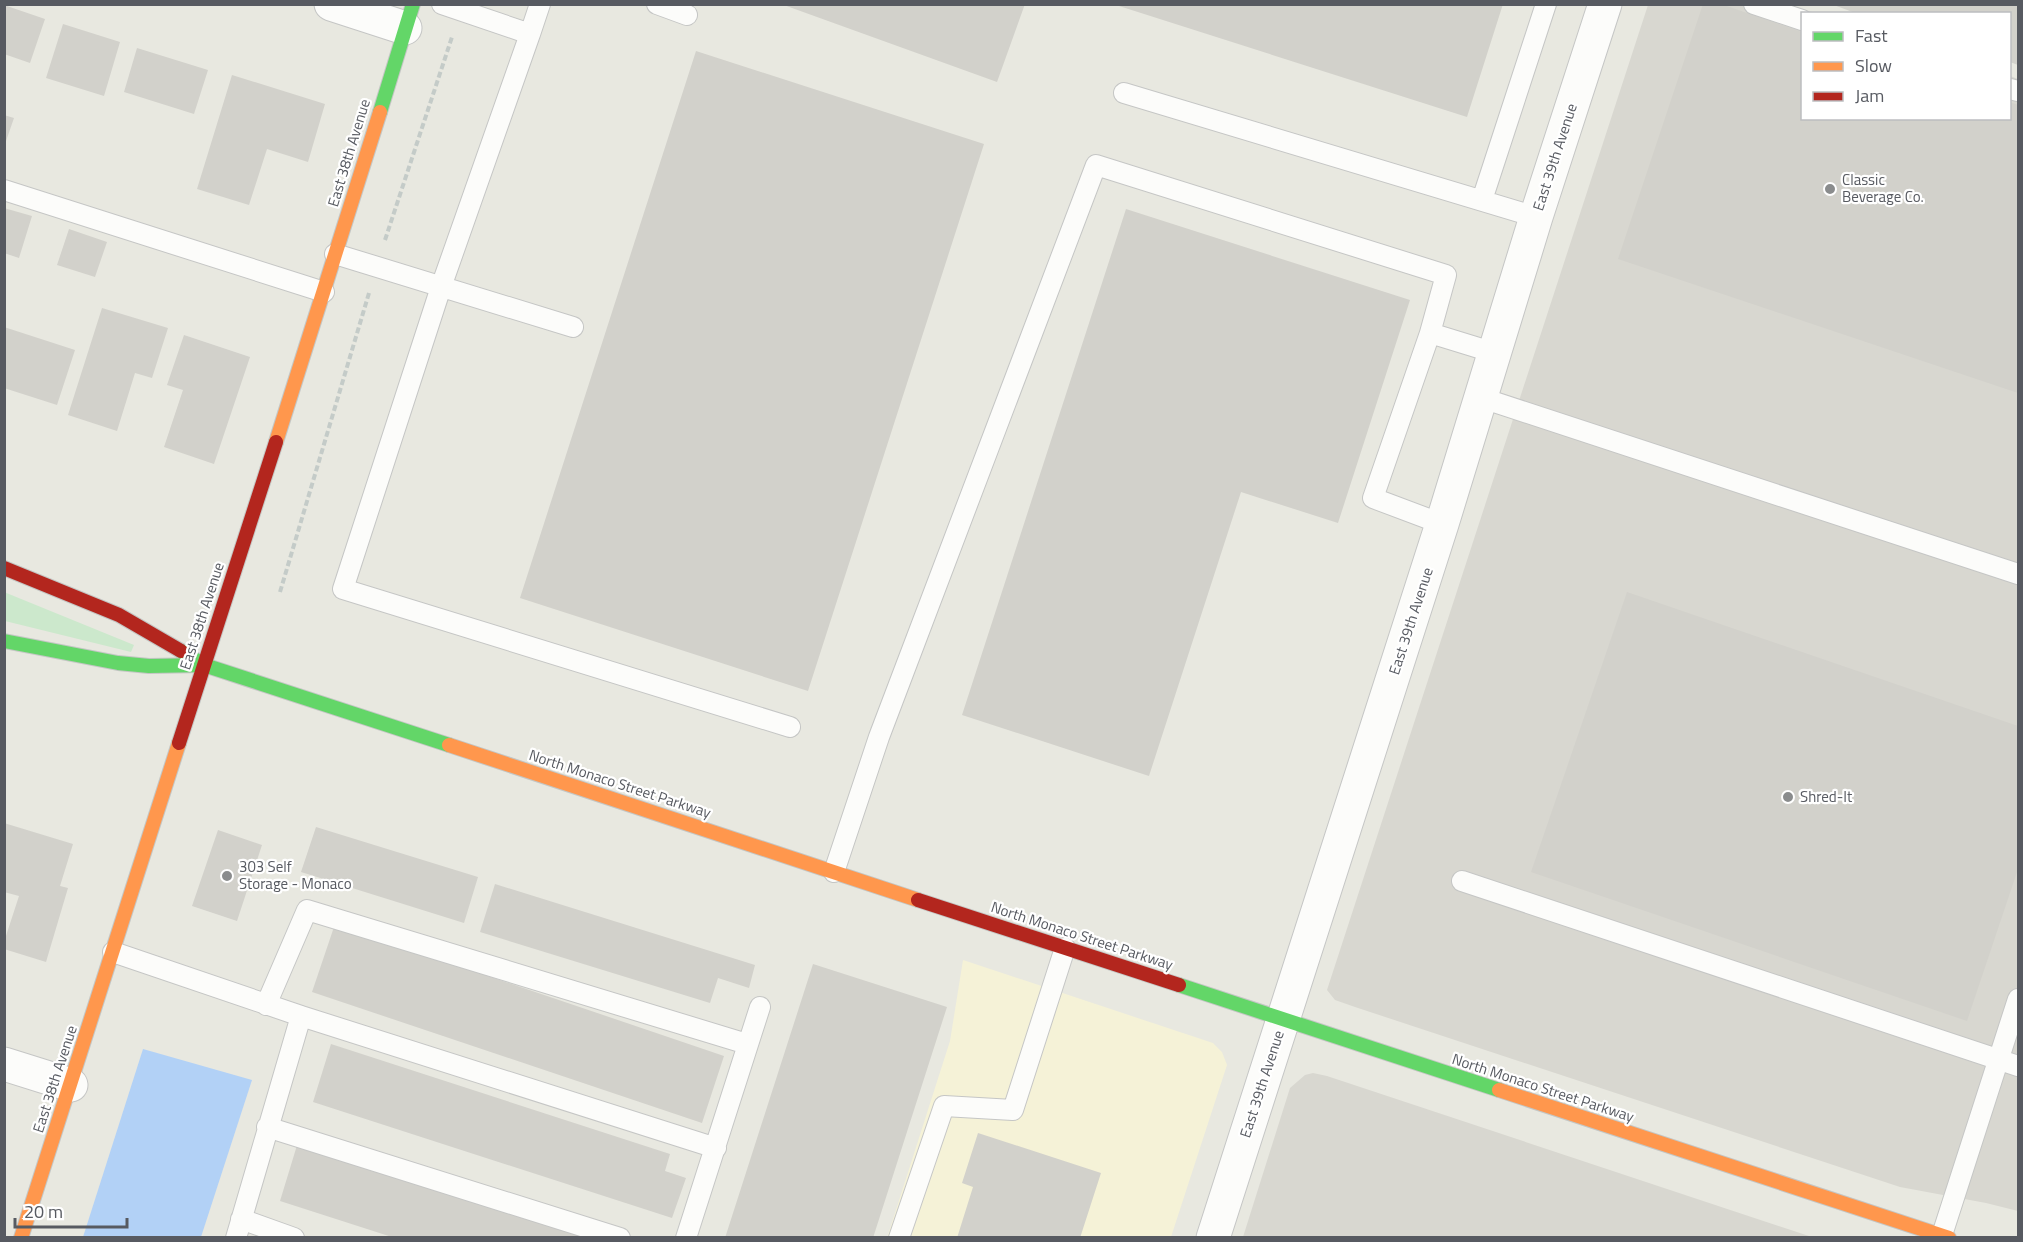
<svg xmlns="http://www.w3.org/2000/svg" width="2023" height="1242" font-family="'Titillium Web',sans-serif">
<style>
.commercial{fill:#f5f2d7}
.industrial{fill:#d8d7d0}
.green{fill:#cce8cc}
.water{fill:#b2d1f6}
.building{fill:#d2d1cb}
.lines{fill:none;stroke-linecap:round;stroke-linejoin:round}
.lane-casing{stroke:#c5c6c5;stroke-width:22}
.street-casing{stroke:#c5c6c5;stroke-width:35}
.fast-casing{stroke:#c4c6c4;stroke-width:16}
.slow-casing{stroke:#c4c6c4;stroke-width:16}
.jam-casing{stroke:#c4c6c4;stroke-width:16}
.path{stroke:#c4cbc8;stroke-width:4;stroke-dasharray:6 3;stroke-linecap:butt}
.lane{stroke:#fcfcfa;stroke-width:20}
.street{stroke:#fcfcfa;stroke-width:33}
.fast{stroke:#63d668;stroke-width:14}
.slow{stroke:#ff974d;stroke-width:14}
.jam{stroke:#b3261e;stroke-width:14}
.poi-dot{fill:#8a8c8d;stroke:#fff;stroke-width:2}
.labels{text-anchor:middle;stroke-width:4.5;stroke-linejoin:round;paint-order:stroke}
.street-label{font-size:15px;fill:#575a61;stroke:#fff}
.poi-label{font-size:15px;fill:#575a61;stroke:#fff;text-anchor:start}
</style>
<rect width="100%" height="100%" fill="#e8e8e0"/>
<path class="commercial" d="M963,960l250,83 9,9 5,13 -56,172 -284,1 63,-197z"/>
<path class="industrial" d="M1648,5h139l28,8 -13,1v104h208v-42l8,3v1132l-32,-8 -86,-16 -545,-180 -20,-7 -8,-10z
M1313,1073l14,3 485,161h-569l47,-149 15,-13z"/>
<path class="green" d="M4,592l130,53 -3,7 -126,-31z"/>
<path class="water" d="M143,1049l109,31 -51,157h-118z"/>
<path class="building" d="M781,4h244l-28,78z
M1120,4h383l-36,113 -348,-111z
M1703,4h18l81,28v86h208v-16l8,3v288l-400,-134z
M1831,4h187v61l-8,-3v-48h-152z
M4,5l41,14 -15,44 -26,-9z
M63,24l57,18 -16,54 -58,-18z
M137,48l71,22 -14,44 -70,-22z
M696,51l288,93 -176,547 -288,-93z
M232,75l93,29 -17,58 -41,-13 -18,56 -52,-16z
M4,115l10,3 -9,26h-1z
M4,208l28,8 -13,42 -15,-5z
M1126,209l284,91 -72,223 -97,-31 -92,284 -187,-61z
M69,229l38,13 -12,35 -38,-12z
M102,308l66,20 -16,50 -17,-5 -18,58 -49,-16z
M4,327l71,23 -18,55 -53,-17z
M184,335l66,22 -36,107 -50,-17 19,-57 -16,-5z
M1627,592l391,134v143l-51,152 -436,-149z
M4,823l69,21 -13,42 8,2 -22,74 -42,-13v-7l15,-46 -15,-4z
M316,827l162,50 -14,46 -163,-51z
M218,830l44,15 -25,76 -45,-15z
M495,884l260,81 -6,23 -31,-10 -8,25 -230,-71z
M335,924l389,132 -22,67 -390,-131z
M813,964l134,43 -74,231h-148z
M331,1044l339,110 -5,17 21,7 -14,40 -359,-116z
M978,1133l123,40 -21,65h-123l16,-51 -11,-4z
M298,1142l298,96h-201l-115,-37z"/>
<g class="lines">
<g class="lane-casing">
<path id="lane" d="M442,4l88,30 10,-30
M657,4l30,11
M1754,4l48,16
M530,34l-89,253 -98,302 447,138
M2010,89l8,2
M1124,93l412,124
M4,190l320,102
M1482,200l64,-196
M335,254l238,73
M1430,333l-57,165 69,26
M1482,398l536,176
M834,872l45,-135 217,-572 350,110 -16,58 65,20
M1462,881l556,185
M113,952l188,64 -65,222
M266,1005l41,-95 440,134
M301,1016l415,132
M267,1127l353,111
M241,1219l53,19
M1942,1235l76,-236
M686,1238l74,-231
M899,1238l45,-132 69,4 52,-162"/>
</g>
<g class="street-casing">
<path id="street" d="M331,4l74,24
M4,1064l67,21
M1213,1238l229,-714 94,-307 69,-213"/>
</g>
<g class="fast-casing">
<path id="fast" d="M380,112l33,-108
M4,641l114,22 31,3 55,-1
M181,651l23,14 245,80
M1179,985l320,105"/>
</g>
<g class="slow-casing">
<path id="slow" d="M276,442l104,-330
M449,745l469,155
M1499,1090l450,148
M21,1238l158,-495"/>
</g>
<g class="jam-casing">
<path id="jam" d="M4,568l115,47 62,36
M179,743l97,-301
M918,900l261,85"/>
</g>
<path class="path" d="M385,240l67,-203
M280,592l89,-299"/>
<use href="#lane" class="lane"/>
<use href="#street" class="street"/>
<use href="#fast" class="fast"/>
<use href="#slow" class="slow"/>
<use href="#jam" class="jam"/>
</g>
<g class="poi-dot">
<circle cx="1830" cy="189" r="6"/>
<circle cx="1788" cy="797" r="6"/>
<circle cx="227" cy="876" r="6"/>
</g>
<g class="labels">
<g class="street-label">
<text transform="translate(349 153) rotate(-73)" y="5">East 38th Avenue</text>
<text transform="translate(1555 157) rotate(-72)" y="5">East 39th Avenue</text>
<text transform="translate(202 616) rotate(-72)" y="5">East 38th Avenue</text>
<text transform="translate(1411 621) rotate(-72)" y="5">East 39th Avenue</text>
<text transform="translate(620 784) rotate(18)" y="5">North Monaco Street Parkway</text>
<text transform="translate(1082 936) rotate(18)" y="5">North Monaco Street Parkway</text>
<text transform="translate(55 1079) rotate(-72)" y="5">East 38th Avenue</text>
<text transform="translate(1262 1084) rotate(-72)" y="5">East 39th Avenue</text>
<text transform="translate(1543 1088) rotate(18)" y="5">North Monaco Street Parkway</text>
</g>
<g class="poi-label">
<text x="1842" y="185">Classic<tspan x="1842" dy="17">Beverage Co.</tspan></text>
<text x="1800" y="802">Shred-It</text>
<text x="239" y="872">303 Self<tspan x="239" dy="17">Storage - Monaco</tspan></text>
</g>
</g>
<rect width="2023" height="1242" fill="none" stroke="#575a61" stroke-width="12"/>
<rect x="1801" y="12" width="210" height="108" fill="#ffffff" stroke="#bcbdc0" stroke-width="1.5"/>
<rect x="1813" y="32" width="30" height="9" fill="#63d668" stroke="#bcbdc0" stroke-width="1.5"/>
<text x="1855" y="42" font-size="18" fill="#575a61">Fast</text>
<rect x="1813" y="62" width="30" height="9" fill="#ff974d" stroke="#bcbdc0" stroke-width="1.5"/>
<text x="1855" y="72" font-size="18" fill="#575a61">Slow</text>
<rect x="1813" y="92" width="30" height="9" fill="#b3261e" stroke="#bcbdc0" stroke-width="1.5"/>
<text x="1855" y="102" font-size="18" fill="#575a61">Jam</text>
<path d="M15 1218v9h112v-9" fill="none" stroke="#575a61" stroke-width="3"/>
<text x="24" y="1218" font-size="18" fill="#575a61" stroke="#ffffff" stroke-width="4.5" paint-order="stroke">20 m</text>
</svg>
